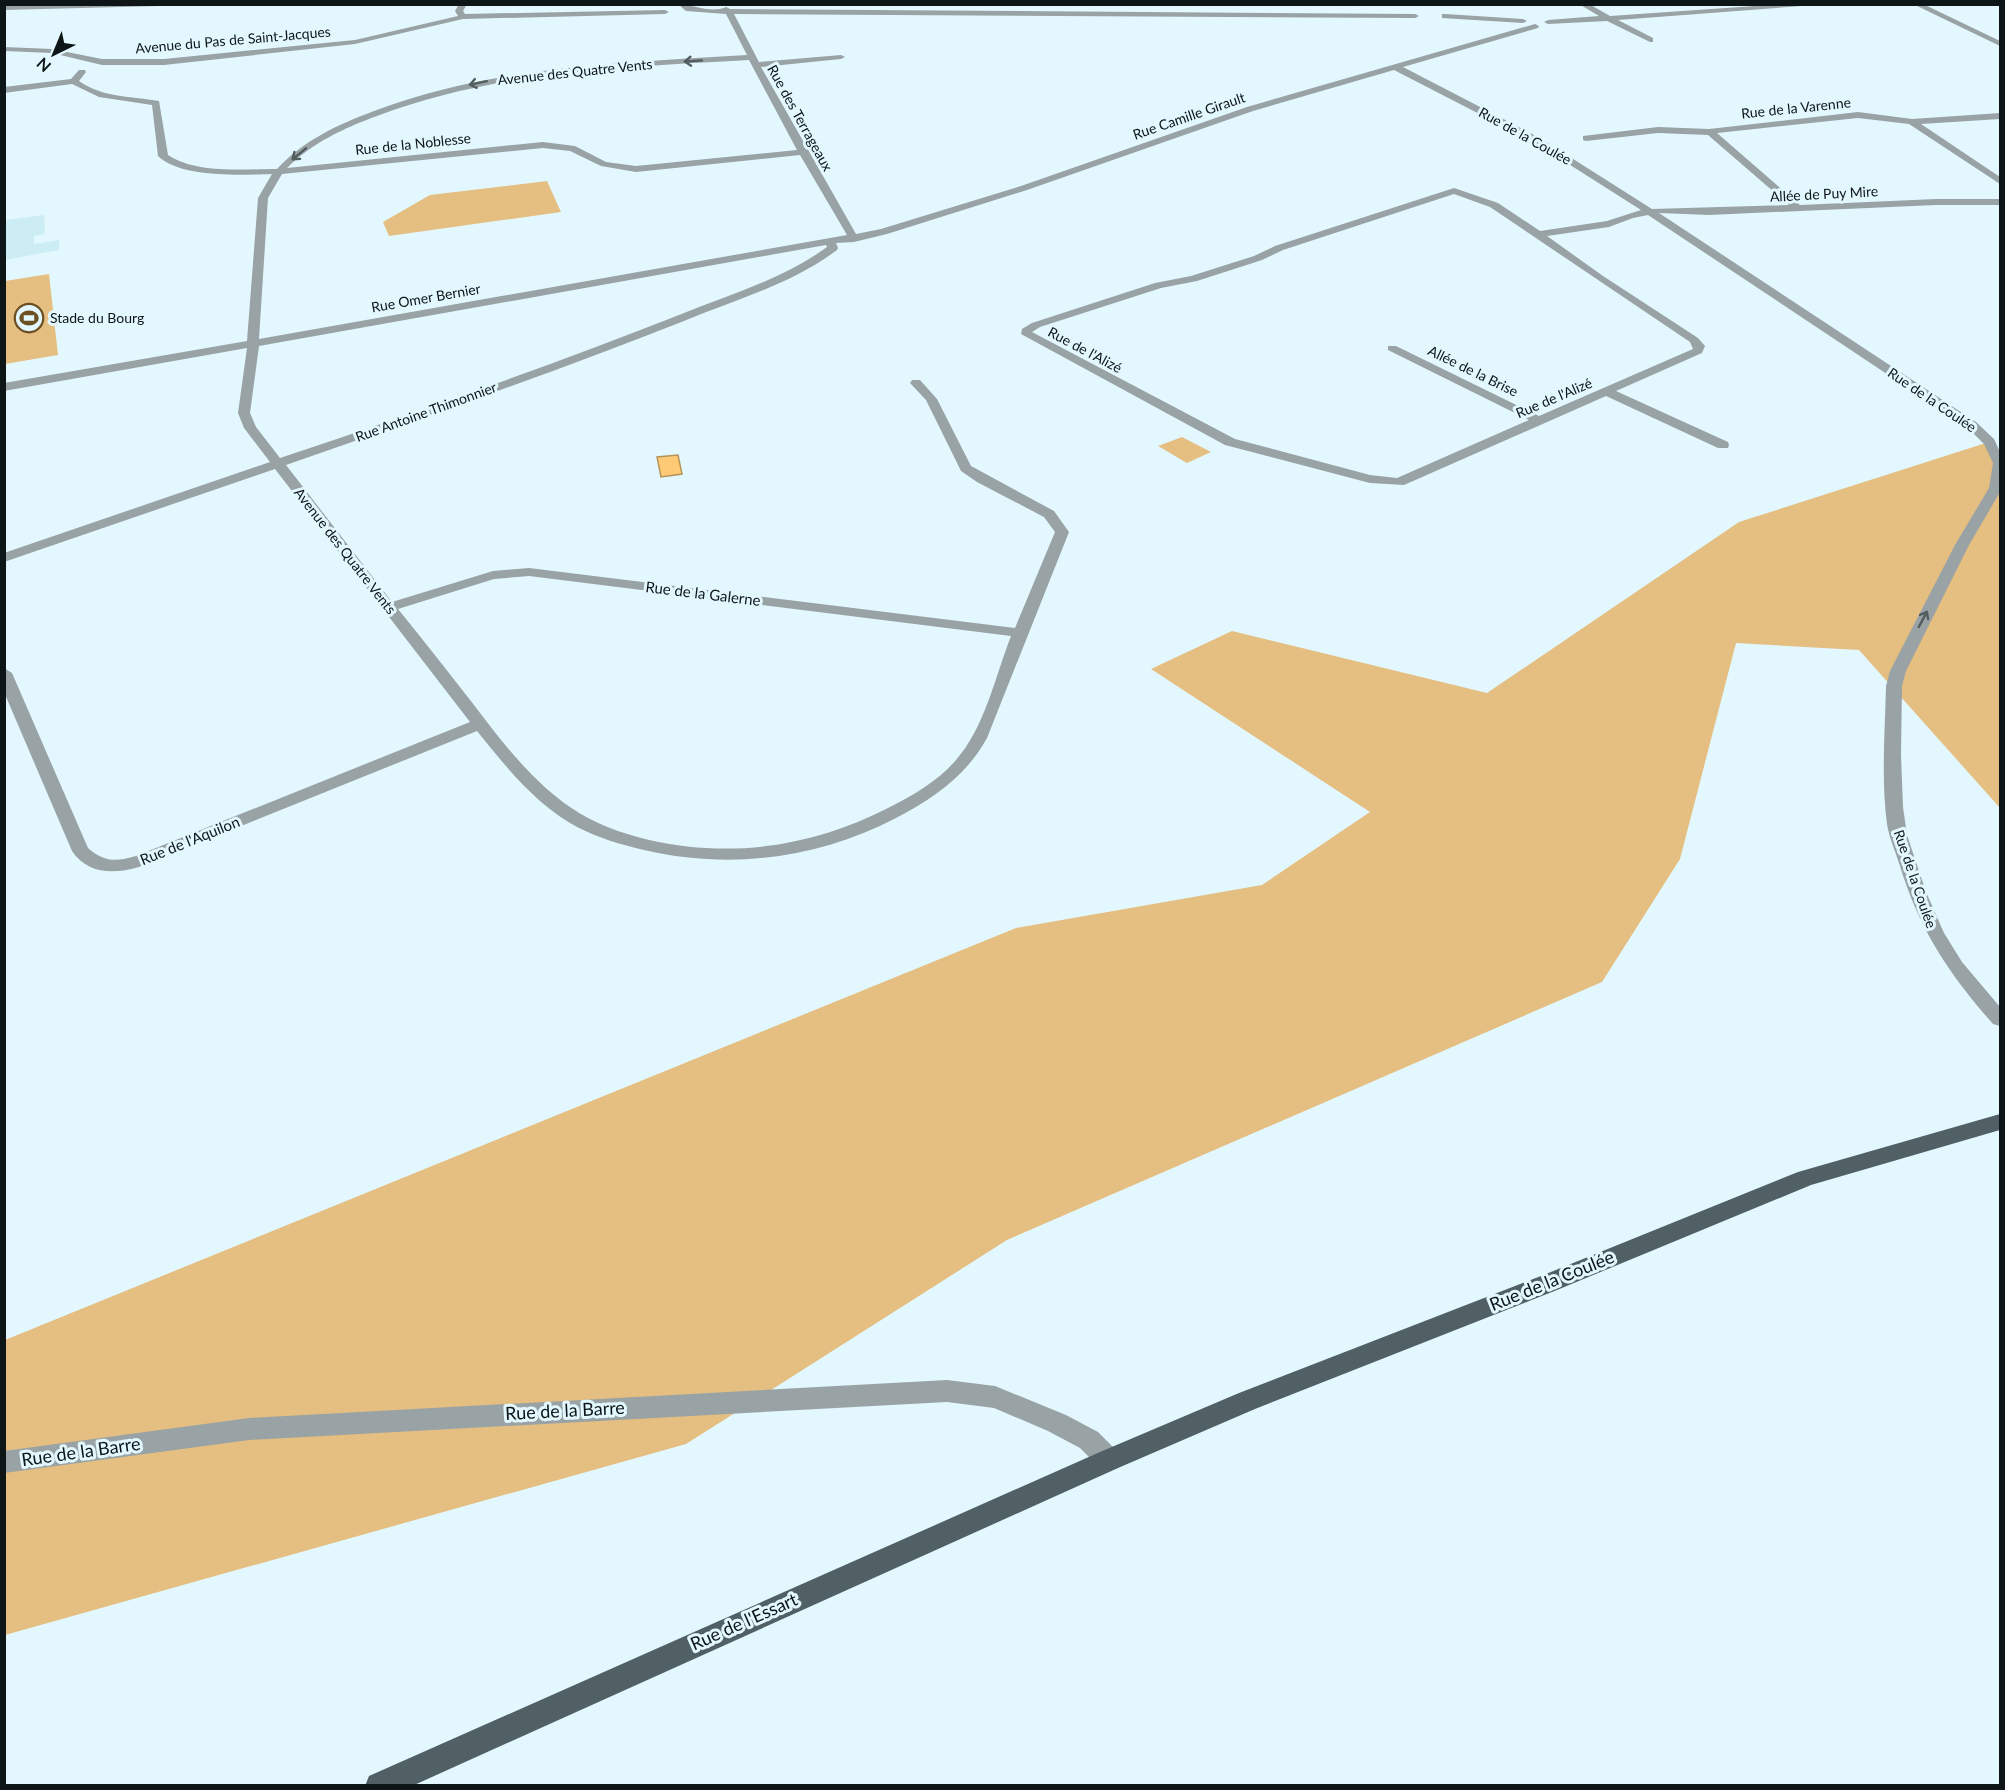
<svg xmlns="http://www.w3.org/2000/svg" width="2005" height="1790" font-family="Lato,sans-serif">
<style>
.built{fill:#cdedf5}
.green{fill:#e5be82}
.water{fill:#ffca75;stroke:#b69459;stroke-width:1.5}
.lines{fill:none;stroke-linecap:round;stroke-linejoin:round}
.minor{fill:#99a2a5;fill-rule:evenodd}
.major{fill:#506064;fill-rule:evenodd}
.oneway{stroke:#535c5e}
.labels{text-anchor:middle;stroke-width:6;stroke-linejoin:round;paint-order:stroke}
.far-street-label{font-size:14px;fill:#0d1517;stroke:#e2f8fe}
.far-poi-label{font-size:14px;fill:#0d1517;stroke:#e2f8fe;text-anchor:start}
.street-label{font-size:15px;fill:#0d1517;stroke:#e2f8fe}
.near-street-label{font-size:18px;fill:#0d1517;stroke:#e2f8fe}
</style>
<rect width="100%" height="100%" fill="#e2f8fe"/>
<path class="built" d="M44,215l1,19 -11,2v8l25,-4v10l-54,10v-40z"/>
<path class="green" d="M547,181l14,31 -172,24 -6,-14 47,-27z
M49,274l9,81 -53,9v-83z
M1182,437l29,15 -24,11 -29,-17z
M1989,442l11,20v346l-141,-158 -123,-7 -56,216 -78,123 -595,258 -321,204 -681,191v-295l1011,-412 246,-43 108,-73 -219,-143 81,-38 255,62 252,-171z"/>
<path class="water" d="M678,455l4,19 -21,3 -4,-20z"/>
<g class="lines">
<path class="minor" d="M162,4l-3,2 -155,4v-4z
M459,4h8l-4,7 2,3 200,-4 4,2 -4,2 -202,5 -108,25 -191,21h-62l-50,-12 -48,-2v-4l48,2 50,10h62l191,-19 103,-24 -3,-5z
M678,4c14,0 33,10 48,3l4,2 685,5 4,2 -4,2 -681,-4 25,48 82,-7 4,2 -4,2 -80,8 95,167 25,-5 140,-43 226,-79 288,-83 4,2 -1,2 -135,39 137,71 112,71 137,-4 -81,-70 -50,-2 -72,8 -3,-1v-4l75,-9 51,2 149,-17 54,7 88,-6v6l-79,5 79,53v7l-91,-60 -51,-6 -141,15 83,72 136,-6h64v6h-64l-227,10 -50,-2 317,209 18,17 6,13v40l-31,53 -63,126 -4,15 -1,69 2,52 4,28 19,57 18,41 18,29 38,45v19l-7,-2c-45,-51 -74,-95 -94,-161 -4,-13 -10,-26 -12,-39 -6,-46 -2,-92 -1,-138l4,-15 65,-126 34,-57 4,-25 -9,-19 -16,-16 -320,-213 -15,3 -24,9 -62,9 56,40 95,62 7,8 -3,7 -86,38 112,51 1,3 -1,3h-10l-112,-52 -202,89 -34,-2 -145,-38 -204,-111 1,-5 10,-6 123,-40 36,-7 63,-20 21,-10 179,-58 44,15 42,28 67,-10 34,-11 -107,-68 -140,-72 -141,41 -226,79 -140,44 -33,8 -18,1 2,5 -1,2c-45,34 -102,50 -153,71 -131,52 -265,98 -398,144l106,137 101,-31 36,-3 486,60 40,-96 -11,-15 -67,-35 -16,-11 -35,-71 -16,-17 2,-3h8l17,19 34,67 83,45 15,21 -82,206c-21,38 -53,60 -91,80 -79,41 -166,52 -252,32 -22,-5 -45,-12 -65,-22 -42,-22 -73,-61 -102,-97l-338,136c-24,7 -51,8 -67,-16l-68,-159v-24l8,5 76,175c16,14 28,14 48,8l334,-134 -195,-253 -271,93v-9l266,-91 -26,-34 -6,-15 9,-65 -243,43v-8l243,-42 11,-143 14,-24c-30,1 -92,4 -114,-18l-6,-51 -53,-8 -27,-13 -68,9v-6l67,-8 8,-9h6l1,2 -7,9c24,17 52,15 80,20l9,54c29,19 75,14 109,14 27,-29 60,-44 97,-58 119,-45 247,-48 373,-56l-21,-41 -40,-3zM749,60l48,90 -161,16 -30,-4 -31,-16 -32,-4 -256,26c25,-25 57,-40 90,-52 119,-45 246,-49 372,-56zM543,148l27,3 31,15 35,6 164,-17 47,80 -588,104 9,-141 14,-24zM1454,194l36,13 200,135 3,7 -154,67 -143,-70h-8v4l141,70 -132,58 -27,-3 -135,-36 -203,-107 8,-5 121,-39 36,-7 65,-21 21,-10zM826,245l1,2c-43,32 -99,48 -148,68 -131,52 -265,98 -399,143l-24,-31 -6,-14 9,-67zM529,576l482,60c-16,41 -26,91 -55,124 -17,20 -42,35 -66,47 -75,39 -157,52 -241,33 -28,-7 -55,-16 -79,-33 -38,-26 -68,-65 -96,-102 -25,-32 -50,-64 -76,-96l96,-30z
M1579,4h10l21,12 172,-12h46l-210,16 35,18v4h-3l-43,-21 -59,3 -4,-2 4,-2 51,-4z
M1913,4h10l77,37v5z
M1445,14l78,5 4,2 -4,2 -81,-5v-4z
M947,1380l48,6 71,29 32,17 20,20 3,8 -3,8 -9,3 -9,-3 -20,-20 -32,-17 -54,-23 -47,-6 -698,38 -245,33v-22l245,-33z"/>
<path class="major" d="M2000,1114v16l-189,55 -254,105 -302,119 -137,59 -706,318h-47l4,-10 731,-324 139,-59 302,-117 257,-104z"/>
</g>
<defs><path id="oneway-shaft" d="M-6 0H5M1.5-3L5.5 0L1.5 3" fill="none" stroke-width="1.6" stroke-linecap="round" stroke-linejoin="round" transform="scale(1.5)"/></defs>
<g class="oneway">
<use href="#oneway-shaft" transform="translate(693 61) rotate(176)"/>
<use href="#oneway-shaft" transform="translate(478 83) rotate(168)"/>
<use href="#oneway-shaft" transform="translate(299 154) rotate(141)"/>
<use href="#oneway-shaft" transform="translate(1923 619) rotate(-62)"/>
</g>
<defs>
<g id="stadium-ring" transform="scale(1.5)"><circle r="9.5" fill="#e2f8fe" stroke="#6c5023" stroke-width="1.5"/><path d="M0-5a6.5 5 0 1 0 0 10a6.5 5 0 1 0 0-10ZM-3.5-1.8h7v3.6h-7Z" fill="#6c5023"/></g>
</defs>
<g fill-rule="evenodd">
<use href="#stadium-ring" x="29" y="318"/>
</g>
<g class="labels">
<g class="far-street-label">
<text transform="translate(233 40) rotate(-5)" y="5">Avenue du Pas de Saint-Jacques</text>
<text transform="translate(575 72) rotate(-6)" y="5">Avenue des Quatre Vents</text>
<text transform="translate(1796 108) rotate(-6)" y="5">Rue de la Varenne</text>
<text transform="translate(1189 116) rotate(-19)" y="5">Rue Camille Girault</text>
<text transform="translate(800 118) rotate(61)" y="5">Rue des Terrageaux</text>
<text transform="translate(1525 136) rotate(29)" y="5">Rue de la Coulée</text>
<text transform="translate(413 144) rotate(-6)" y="5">Rue de la Noblesse</text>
<text transform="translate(1824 194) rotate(-3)" y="5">Allée de Puy Mire</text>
<text transform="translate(426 298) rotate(-10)" y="5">Rue Omer Bernier</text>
<text transform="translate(1085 350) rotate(28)" y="5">Rue de l'Alizé</text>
<text transform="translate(1473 371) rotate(26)" y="5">Allée de la Brise</text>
<text transform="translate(1554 398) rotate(-23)" y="5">Rue de l'Alizé</text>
<text transform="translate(1932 400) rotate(34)" y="5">Rue de la Coulée</text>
<text transform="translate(426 412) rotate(-20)" y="5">Rue Antoine Thimonnier</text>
<text transform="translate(345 551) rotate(52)" y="5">Avenue des Quatre Vents</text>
<text transform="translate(1915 879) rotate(71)" y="5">Rue de la Coulée</text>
</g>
<g class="far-poi-label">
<text x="50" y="323">Stade du Bourg</text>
</g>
<g class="street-label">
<text transform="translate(703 594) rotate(7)" y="5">Rue de la Galerne</text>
<text transform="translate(190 841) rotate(-22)" y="5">Rue de l'Aquilon</text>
</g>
<g class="near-street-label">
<text transform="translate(1552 1281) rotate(-22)" y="6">Rue de la Coulée</text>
<text transform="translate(565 1411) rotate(-3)" y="6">Rue de la Barre</text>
<text transform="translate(81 1452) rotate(-8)" y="6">Rue de la Barre</text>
<text transform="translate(744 1622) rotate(-24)" y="6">Rue de l'Essart</text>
</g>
</g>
<rect width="2005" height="1790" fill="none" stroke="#0d1517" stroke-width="12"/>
<g transform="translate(54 54) rotate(223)" stroke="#e2f8fe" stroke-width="4.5" paint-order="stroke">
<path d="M0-4.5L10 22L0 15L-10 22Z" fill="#0d1517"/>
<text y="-9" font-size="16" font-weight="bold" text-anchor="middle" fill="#0d1517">N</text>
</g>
</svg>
